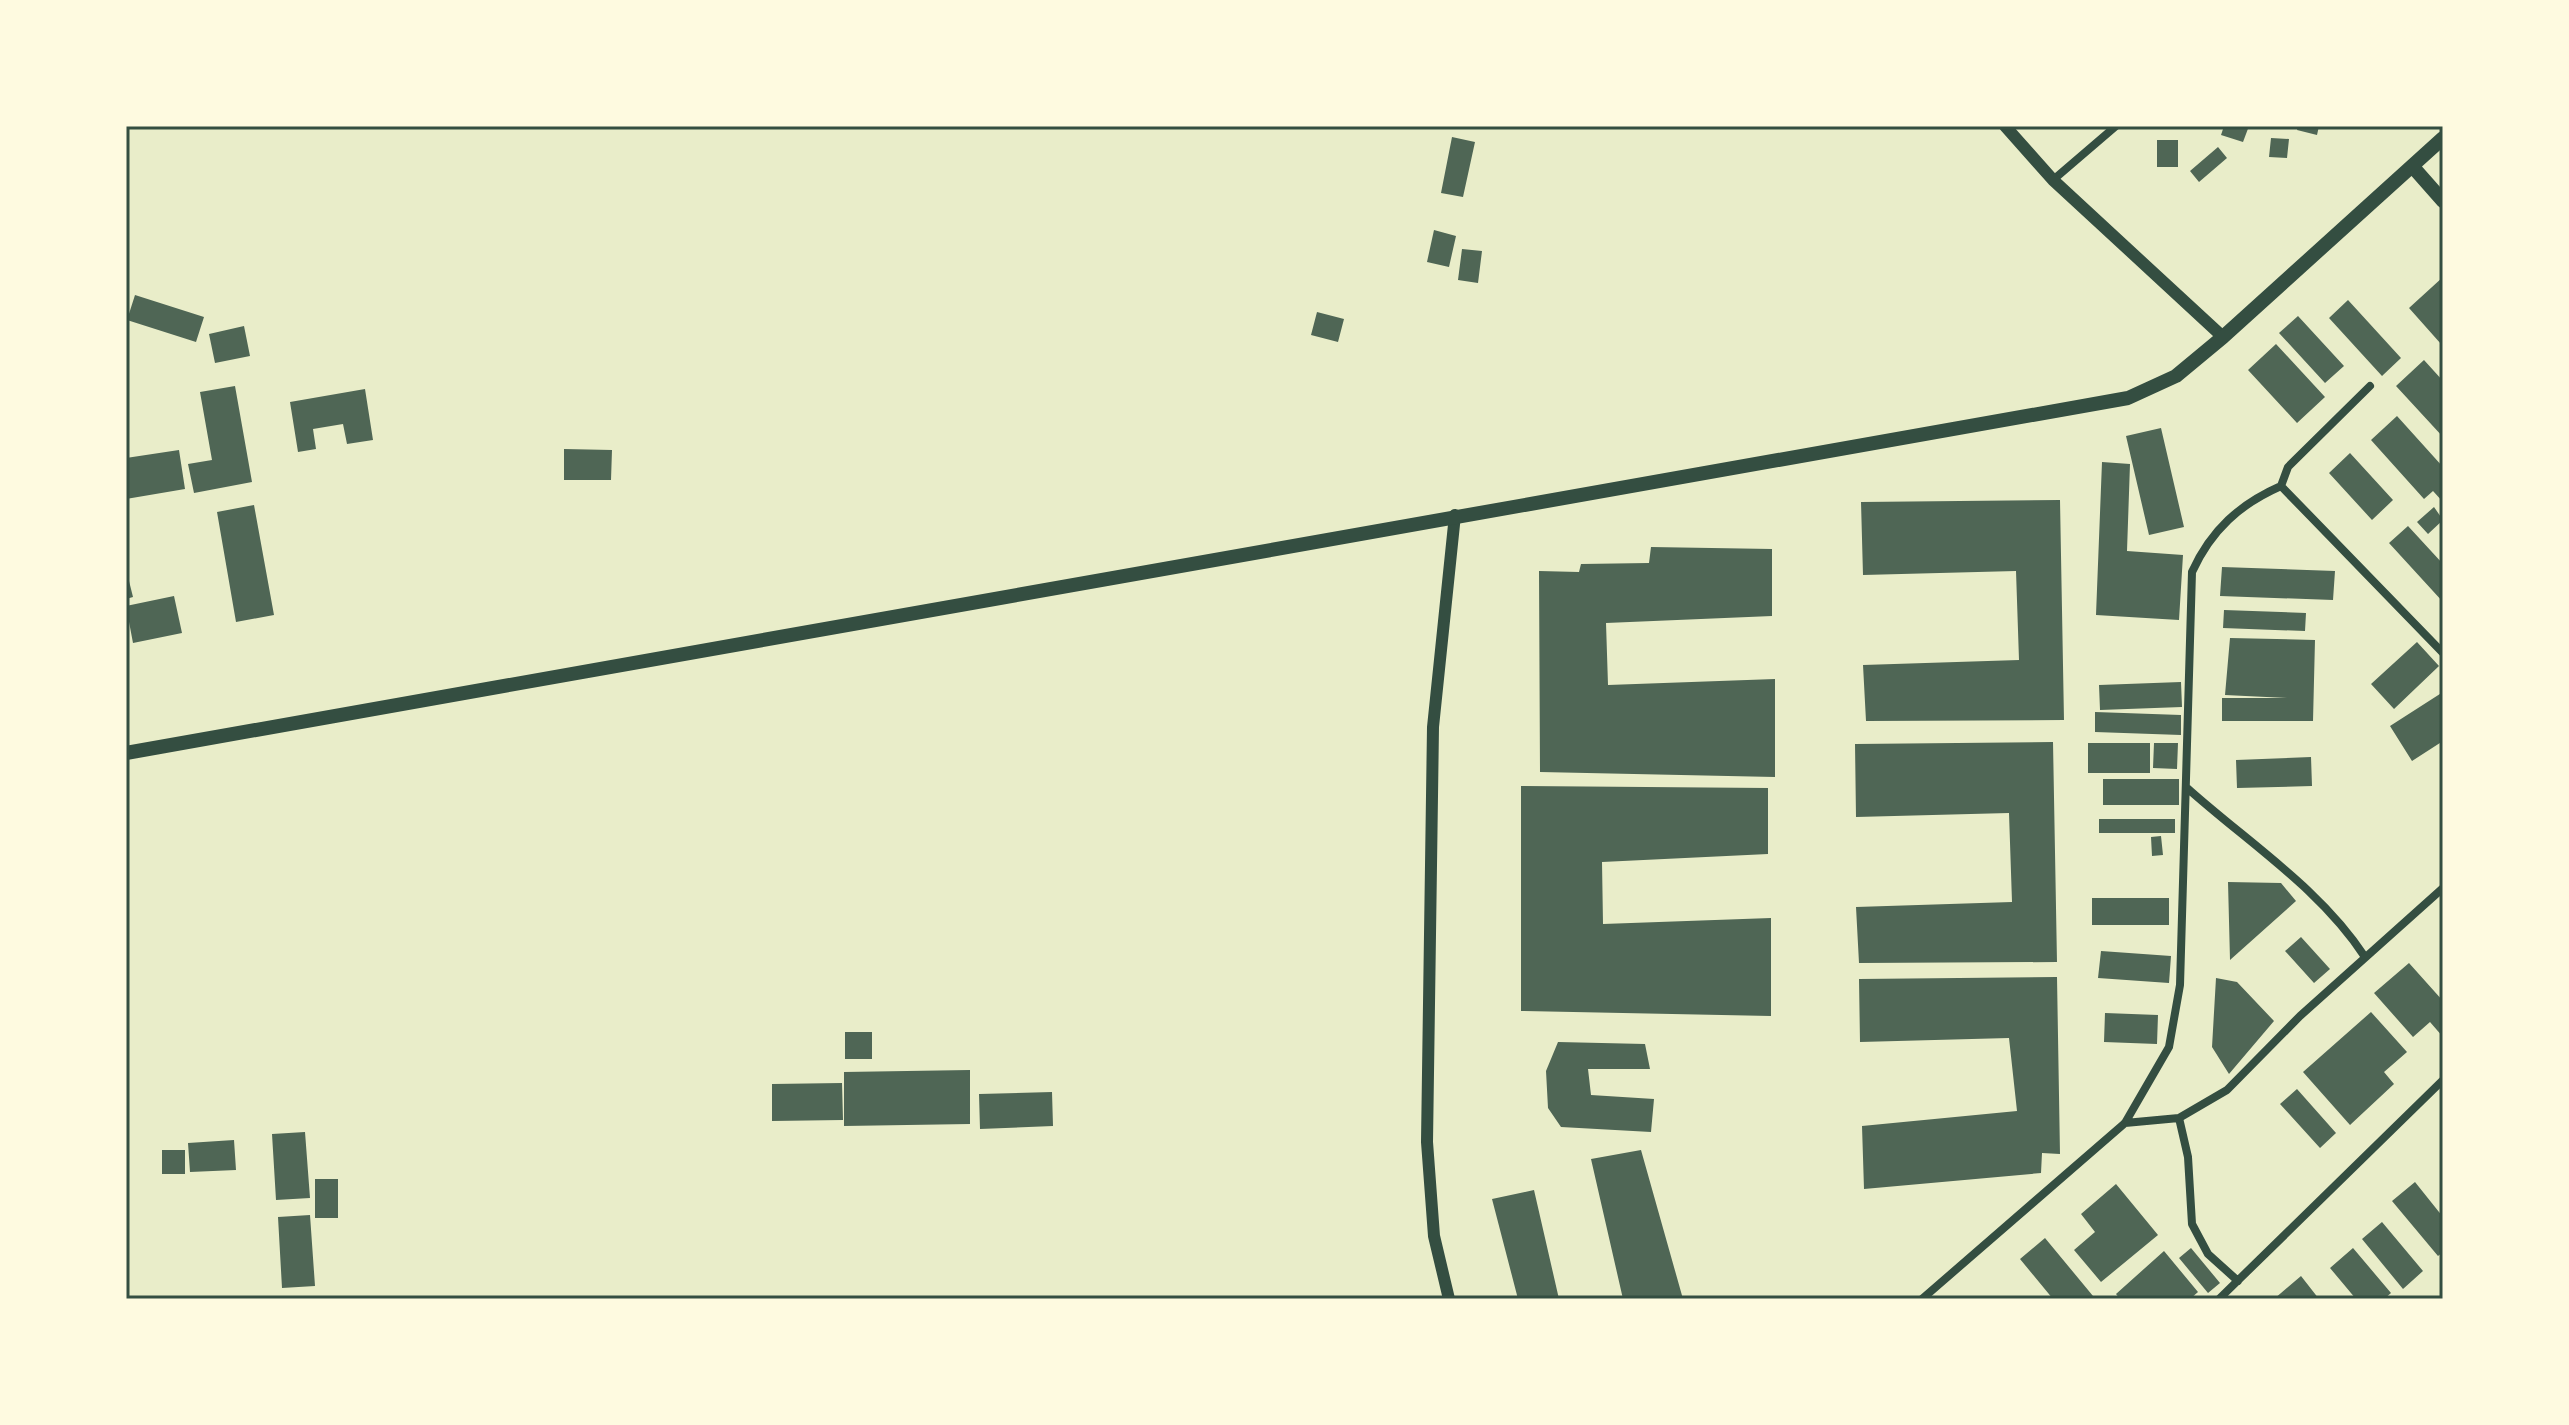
<svg xmlns="http://www.w3.org/2000/svg" width="2569" height="1425" font-family="Merriweather,serif">
<style>
.building{fill:#4f6655}
.lines{fill:none;stroke-linecap:round;stroke-linejoin:round}
.minor{stroke:#344e41;stroke-width:8}
.tertiary{stroke:#344e41;stroke-width:12}
.secondary{stroke:#344e41;stroke-width:14}
.neatline{fill:none;stroke:#344e41;stroke-width:3}
</style>
<rect width="100%" height="100%" fill="#e9edc9"/>
<path class="building" d="M2224,126h25l-6,16 -22,-7z
M2298,126h21l-2,9 -20,-5z
M1452,137l23,5 -12,55 -22,-4z
M2271,138l18,1 -2,19 -18,-1z
M2157,140h21v27h-21z
M2218,147l9,11 -28,24 -9,-11z
M1434,230l22,6 -7,31 -22,-5z
M1462,249l20,2 -4,32 -20,-3z
M2443,277v65l-2,2 -32,-36z
M135,295l69,22 -8,25 -69,-22z
M2348,300l53,58 -19,18 -53,-58z
M1317,312l27,7 -6,23 -27,-7z
M2298,316l46,50 -19,17 -46,-50z
M244,326l6,30 -35,7 -6,-29z
M2276,344l49,53 -28,26 -49,-53z
M2424,360l19,21v56l-47,-51z
M235,386l17,96 -58,11 -6,-29 24,-4 -12,-68z
M365,389l8,51 -26,4 -4,-20 -30,5 3,20 -18,3 -8,-50z
M2397,416l46,51v35l-10,-11 -9,8 -53,-59z
M2161,428l23,99 -35,8 -23,-99z
M564,449l48,1 -1,30h-47z
M179,450l6,39 -59,10v-41z
M2350,453l43,47 -21,20 -43,-47z
M2102,462l28,2 -3,87 56,4 -4,65 -83,-5z
M2060,500l4,220 -198,1 -3,-56 156,-5 -3,-89 -153,4 -2,-73z
M254,505l20,110 -38,7 -19,-110z
M2434,507l9,13 -15,14 -11,-12z
M2408,526l35,38v38l-54,-59z
M1651,547l121,2v67l-166,7 2,62 167,-6v98l-235,-5 -1,-201 40,1 2,-8 68,-1z
M2222,567l113,4 -2,29 -113,-4z
M126,569l7,28 -7,2z
M174,596l8,37 -49,10 -7,-37z
M2224,610l82,3 -1,18 -82,-3z
M2230,638l85,2 -2,81h-91v-23h65l-62,-3z
M2417,642l22,24 -45,43 -23,-25z
M2181,682l1,25 -82,3 -1,-25z
M2443,692v49l-31,20 -22,-35z
M2095,712l86,3v20l-86,-3z
M2053,742l4,220 -198,1 -3,-56 156,-5 -3,-89 -153,4 -1,-73z
M2088,743h62v30h-62z
M2154,743h24l-1,26 -24,-1z
M2311,757l1,29 -75,2 -1,-28z
M2103,779h76v26h-76z
M1521,786l247,2v66l-166,8 1,62 168,-6v98l-250,-5z
M2099,819h76v14h-76z
M2161,836l2,19 -11,1 -1,-19z
M2228,882l53,1 15,18 -66,59z
M2092,898h77v27h-77z
M2301,937l29,32 -16,14 -29,-32z
M2101,951l70,5 -2,27 -71,-5z
M2409,963l34,38v36l-13,-15 -17,15 -39,-44z
M2057,977l3,177 -18,-1 -1,20 -177,16 -2,-63 155,-15 -8,-73 -149,4 -1,-63z
M2216,978l21,4 37,39 -45,53 -17,-27z
M2371,1012l36,40 -23,20 10,12 -44,41 -47,-53z
M2105,1013l53,2 -1,29 -53,-2z
M845,1032h27v27h-27z
M1558,1042l87,2 5,25h-62l3,26 63,4 -3,33 -90,-5 -13,-19 -2,-37z
M970,1070v54l-126,2v-54z
M842,1083l1,37 -71,1v-37z
M2297,1089l39,44 -16,15 -40,-44z
M1052,1092l1,34 -73,3 -1,-35z
M305,1132l5,66 -34,2 -4,-66z
M234,1140l2,30 -46,2 -2,-29z
M162,1150h23v24h-23z
M1641,1150l42,149h-60l-32,-140z
M315,1179h23v39h-23z
M2415,1182l28,35v35l-5,4 -46,-55z
M2116,1184l42,51 -57,47 -27,-32 21,-18 -14,-18z
M1534,1190l25,109h-41l-26,-100z
M310,1215l5,71 -33,2 -4,-71z
M2382,1222l41,49 -20,18 -41,-50z
M2045,1238l48,58 -3,3h-37l-33,-40z
M2191,1248l29,35 -12,10 -29,-35z
M2353,1248l38,45 -7,6h-28l-26,-31z
M2164,1251l34,41 -8,7h-70l-4,-5z
M2301,1276l18,23h-45z"/>
<g class="lines">
<path class="minor" d="M2053,180l63,-54
M2370,386l-82,81 -7,19 162,167
M2186,787c61,55 134,101 179,170
M2179,1118l9,39 4,67 16,30 30,27
M2125,1123l54,-5 48,-28 73,-74 143,-128
M1922,1299l203,-176 44,-76 11,-62 12,-413c19,-42 48,-68 89,-86
M2219,1299l224,-219"/>
<path class="tertiary" d="M2005,126l48,54 170,157
M1449,1299l-15,-63 -7,-94 6,-415 22,-212"/>
<path class="secondary" d="M2413,167l30,34
M126,753l2002,-355 48,-22 47,-39 220,-199"/>
</g>
<rect width="2569" height="1425" fill="none" stroke="#fefae0" stroke-width="256"/>
<rect x="128" y="128" width="2313" height="1169" class="neatline"/>
</svg>
